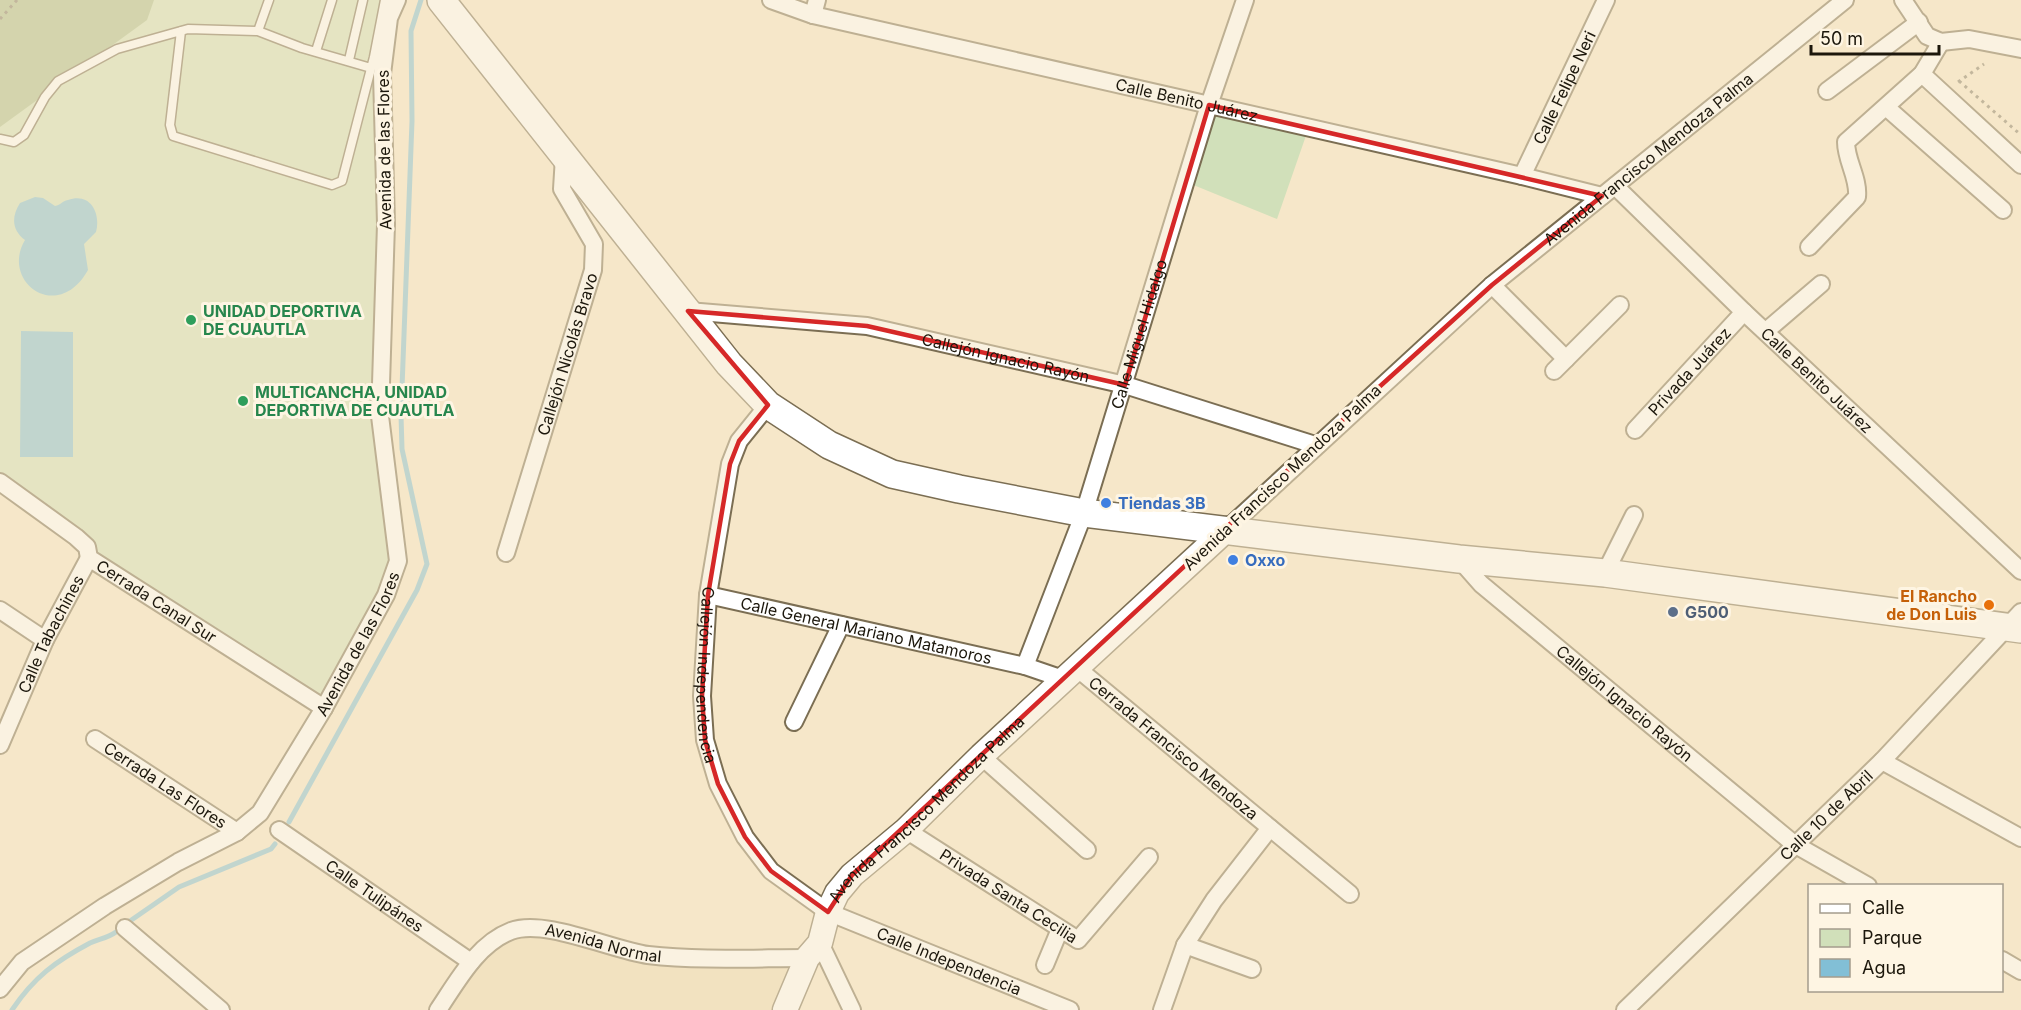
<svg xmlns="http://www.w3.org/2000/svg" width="2021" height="1010" font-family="Inter,sans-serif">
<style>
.built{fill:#eedcb7}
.green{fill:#d1e0ba}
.forest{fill:#aabd8c}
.water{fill:#82bfd6}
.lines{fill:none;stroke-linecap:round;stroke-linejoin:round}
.stream{stroke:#82bfd6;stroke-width:5}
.lane-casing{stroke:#7b6e53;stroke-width:11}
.street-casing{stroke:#7b6e53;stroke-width:20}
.secondary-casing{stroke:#7b6e53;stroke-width:27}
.primary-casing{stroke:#7b6e53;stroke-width:30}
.path{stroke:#867c68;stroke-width:3;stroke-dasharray:3 4.5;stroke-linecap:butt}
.lane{stroke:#fff;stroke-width:8}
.street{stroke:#fff;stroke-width:16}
.secondary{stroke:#fff;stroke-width:24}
.primary{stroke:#fff;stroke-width:27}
.marked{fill:none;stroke:#d62828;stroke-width:4.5;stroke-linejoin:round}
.leisure-dot{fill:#2e9e5b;stroke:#fef5e3;stroke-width:2}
.shop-dot{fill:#3f7fe0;stroke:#fef5e3;stroke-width:2}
.food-dot{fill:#e8710a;stroke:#fef5e3;stroke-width:2}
.service-dot{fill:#5c6f8a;stroke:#fef5e3;stroke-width:2}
.labels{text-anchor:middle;stroke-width:6;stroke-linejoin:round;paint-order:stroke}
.street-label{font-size:16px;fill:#1c170c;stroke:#fef5e3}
.leisure-label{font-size:16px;font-weight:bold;fill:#27864d;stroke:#fef5e3;text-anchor:start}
.shop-label{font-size:16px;font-weight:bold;fill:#366cbe;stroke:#fef5e3;text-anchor:start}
.food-label{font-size:16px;font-weight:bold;fill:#c56008;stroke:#fef5e3;text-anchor:end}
.service-label{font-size:16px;font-weight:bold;fill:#4e5e75;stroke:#fef5e3;text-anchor:start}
</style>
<rect width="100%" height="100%" fill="#f6e7c9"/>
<path class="built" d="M511,931l137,24 159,3 -21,52h-348z"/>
<path class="green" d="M59,0h338l-8,18 -9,398 18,145 -74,147 -235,-150 -89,-76v-387z
M1209,105l100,22 -32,92 -91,-37z"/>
<path class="forest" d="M0,0h154l-7,20 -147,107z"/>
<path class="water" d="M35,197l8,1 12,8c6,-1 7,-5 13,-6 23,-8 33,14 28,32l-12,12 4,26c-30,54 -88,12 -63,-30 -13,-10 -14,-23 -5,-37z
M21,331l52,1v125h-53z"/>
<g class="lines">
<path class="stream" d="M289,822l128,-232 10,-26 -25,-115 -1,-34 11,-294 -1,-90 10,-31
M130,921l49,-34 92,-38 4,-5
M12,1010c22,-33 44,-49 78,-67 9,-4 18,-5 26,-11"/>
<g class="lane-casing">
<path id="lane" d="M181,31l-11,94 3,11 159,49 10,-4 32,-124 11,-57
M258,31l11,-31
M316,51l16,-51
M349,60l14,-60
M0,139l14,3 10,-7 21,-38 13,-16 59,-32 71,-20 70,2 44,17 69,20"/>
</g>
<g class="street-casing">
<g id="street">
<path id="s1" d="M771,0l42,15 709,161 80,20"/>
<path d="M1903,0l24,36 14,6 28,-3 52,10"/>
<path d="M813,15l4,-15"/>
<path d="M1922,74l99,91"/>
<path d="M1827,91l92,-69"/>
<path d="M1886,107l117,103"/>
<path id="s2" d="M1522,176l84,-176"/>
<path id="s3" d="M1615,186l129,126 277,259"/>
<path d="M1809,247l48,-50c2,-19 -11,-36 -11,-55l76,-68 19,-32"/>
<path d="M1492,285l74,74"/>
<path id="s4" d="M688,311l179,15 258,59 190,60"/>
<path d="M1766,331l55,-47"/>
<path d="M1554,371l66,-66"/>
<path id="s5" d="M768,405l-29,36 -9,23 -22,131 -6,101 3,44 13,44 27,53 26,34 57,41 242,98"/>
<path id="s6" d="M1635,430l109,-118"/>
<path id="s7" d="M0,482l76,55 11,10 2,11 235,150"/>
<path id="s8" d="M1227,529l265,-244 353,-285"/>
<path id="s9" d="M506,553l87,-283 1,-26 -32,-55 2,-32"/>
<path id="s10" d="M1459,559l22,25 313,260 74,42"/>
<path d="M1605,573l29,-58"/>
<path id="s11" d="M708,595l317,71 41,14"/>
<path d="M0,610l45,30"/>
<path id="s12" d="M1025,666l59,-153 125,-408 36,-105"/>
<path id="s13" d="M1078,669l272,225"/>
<path d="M794,722l47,-97"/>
<path id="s14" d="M95,739l142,93"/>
<path id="s15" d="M0,745l45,-105 44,-82"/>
<path d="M981,756l106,94"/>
<path d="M1882,761l139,77"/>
<path id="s16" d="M279,830l192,132"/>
<path id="s17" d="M906,830l172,110 71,-83"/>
<path d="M125,928l96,82"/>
<path d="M820,943l32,67"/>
<path d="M1185,945l67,24"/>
<path d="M2002,960l19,11"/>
<path d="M1045,965l15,-36"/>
<path id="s18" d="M0,989l22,-27 83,-56 73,-44 59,-30 23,-19 64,-105 62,-113 12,-34 -18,-145 6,-192 -4,-150 7,-56 8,-18"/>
<path id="s19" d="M438,1010c19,-28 39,-66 73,-79 33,-13 101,19 137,24 51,6 108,3 159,3"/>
<path d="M1162,1010l23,-65 29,-45 56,-72"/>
<path id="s20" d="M1625,1010l257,-249 139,-149"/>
</g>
</g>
<g class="secondary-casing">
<g id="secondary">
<path id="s21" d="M785,1010l22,-52 13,-15 8,-31 9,-19 15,-18 54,-45 75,-74 246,-227"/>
</g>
</g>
<g class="primary-casing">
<path id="primary" d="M441,0l288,364 39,41 61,40 63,29 67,15 125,24 375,46 146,14 416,56"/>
</g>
<path class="path" d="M0,19l17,-19
M1959,81l62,54
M1958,82l26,-18"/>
<use href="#lane" class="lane"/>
<use href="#street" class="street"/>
<use href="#secondary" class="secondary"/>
<use href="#primary" class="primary"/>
</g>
<path d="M0 0H2021V1010H0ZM1209,105l393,91 -110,89 -177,160 -463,430 -24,37 -57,-41 -26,-34 -27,-53 -13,-44 -3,-44 6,-101 22,-131 9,-23 29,-36 -80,-94 179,15 258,59z" fill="#f6e7c9" fill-opacity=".55" fill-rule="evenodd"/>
<path class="marked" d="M1209,105l393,91 -110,89 -177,160 -463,430 -24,37 -57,-41 -26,-34 -27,-53 -13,-44 -3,-44 6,-101 22,-131 9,-23 29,-36 -80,-94 179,15 258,59z"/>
<g class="leisure-dot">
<circle cx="191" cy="320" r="6"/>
<circle cx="243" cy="401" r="6"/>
</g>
<g class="shop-dot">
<circle cx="1106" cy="503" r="6"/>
<circle cx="1233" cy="560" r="6"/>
</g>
<circle class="food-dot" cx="1989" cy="605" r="6"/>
<circle class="service-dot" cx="1673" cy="612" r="6"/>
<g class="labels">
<g class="street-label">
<text dy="6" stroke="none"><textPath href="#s2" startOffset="98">Calle Felipe Neri</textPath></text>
<text dy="6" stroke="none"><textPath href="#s1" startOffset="428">Calle Benito Juárez</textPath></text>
<text transform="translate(384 150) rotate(-91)" y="6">Avenida de las Flores</text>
<text dy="6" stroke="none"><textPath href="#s8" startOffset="561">Avenida Francisco Mendoza Palma</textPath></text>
<text dy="6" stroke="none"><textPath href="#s12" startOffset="351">Calle Miguel Hidalgo</textPath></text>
<text dy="6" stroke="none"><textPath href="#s9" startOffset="208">Callejón Nicolás Bravo</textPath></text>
<text dy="6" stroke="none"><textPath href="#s4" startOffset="322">Callejón Ignacio Rayón</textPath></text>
<text dy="6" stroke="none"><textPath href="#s6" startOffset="80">Privada Juárez</textPath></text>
<text dy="6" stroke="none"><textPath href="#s3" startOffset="280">Calle Benito Juárez</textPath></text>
<text transform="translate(1282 477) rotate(-43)" y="6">Avenida Francisco Mendoza Palma</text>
<text dy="6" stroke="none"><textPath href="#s7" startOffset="200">Cerrada Canal Sur</textPath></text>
<text dy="6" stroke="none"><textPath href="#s11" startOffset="162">Calle General Mariano Matamoros</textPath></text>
<text dy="6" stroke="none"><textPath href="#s15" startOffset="122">Calle Tabachines</textPath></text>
<text dy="6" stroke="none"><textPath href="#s18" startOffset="512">Avenida de las Flores</textPath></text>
<text dy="6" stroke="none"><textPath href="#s5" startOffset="284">Callejón Independencia</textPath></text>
<text dy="6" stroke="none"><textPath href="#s10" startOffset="220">Callejón Ignacio Rayón</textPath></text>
<text dy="6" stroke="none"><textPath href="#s13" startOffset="124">Cerrada Francisco Mendoza</textPath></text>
<text dy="6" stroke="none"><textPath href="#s14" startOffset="84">Cerrada Las Flores</textPath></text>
<text dy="6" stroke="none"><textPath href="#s21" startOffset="252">Avenida Francisco Mendoza Palma</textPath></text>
<text dy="6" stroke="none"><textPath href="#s20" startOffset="280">Calle 10 de Abril</textPath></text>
<text dy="6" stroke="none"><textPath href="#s17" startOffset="122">Privada Santa Cecilia</textPath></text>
<text dy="6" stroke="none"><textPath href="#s16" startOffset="116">Calle Tulipánes</textPath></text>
<text dy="6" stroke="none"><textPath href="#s19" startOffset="204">Avenida Normal</textPath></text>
<text dy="6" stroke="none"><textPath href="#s5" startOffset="698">Calle Independencia</textPath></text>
</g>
<g class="leisure-label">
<text x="203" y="317">UNIDAD DEPORTIVA<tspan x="203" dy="18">DE CUAUTLA</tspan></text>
<text x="255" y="398">MULTICANCHA, UNIDAD<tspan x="255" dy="18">DEPORTIVA DE CUAUTLA</tspan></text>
</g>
<g class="shop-label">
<text x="1118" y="509">Tiendas 3B</text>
<text x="1245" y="566">Oxxo</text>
</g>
<g class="food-label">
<text x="1977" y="602">El Rancho<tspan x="1977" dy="18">de Don Luis</tspan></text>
</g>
<g class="service-label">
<text x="1685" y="618">G500</text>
</g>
</g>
<rect x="1808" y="884" width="195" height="108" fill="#fef5e3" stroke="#a49c8d" stroke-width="1.5"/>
<rect x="1820" y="904" width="30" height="9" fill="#ffffff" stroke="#a49c8d" stroke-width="1.5"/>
<text x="1862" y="914" font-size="18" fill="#1c170c">Calle</text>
<rect x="1820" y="929" width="30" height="18" fill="#d1e0ba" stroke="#a49c8d" stroke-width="1.5"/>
<text x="1862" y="944" font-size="18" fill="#1c170c">Parque</text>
<rect x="1820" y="959" width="30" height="18" fill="#82bfd6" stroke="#a49c8d" stroke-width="1.5"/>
<text x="1862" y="974" font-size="18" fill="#1c170c">Agua</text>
<path d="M1811 45v9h128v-9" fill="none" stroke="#1c170c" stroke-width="3"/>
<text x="1820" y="45" font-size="18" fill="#1c170c" stroke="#fef5e3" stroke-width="4.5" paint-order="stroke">50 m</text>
</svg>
